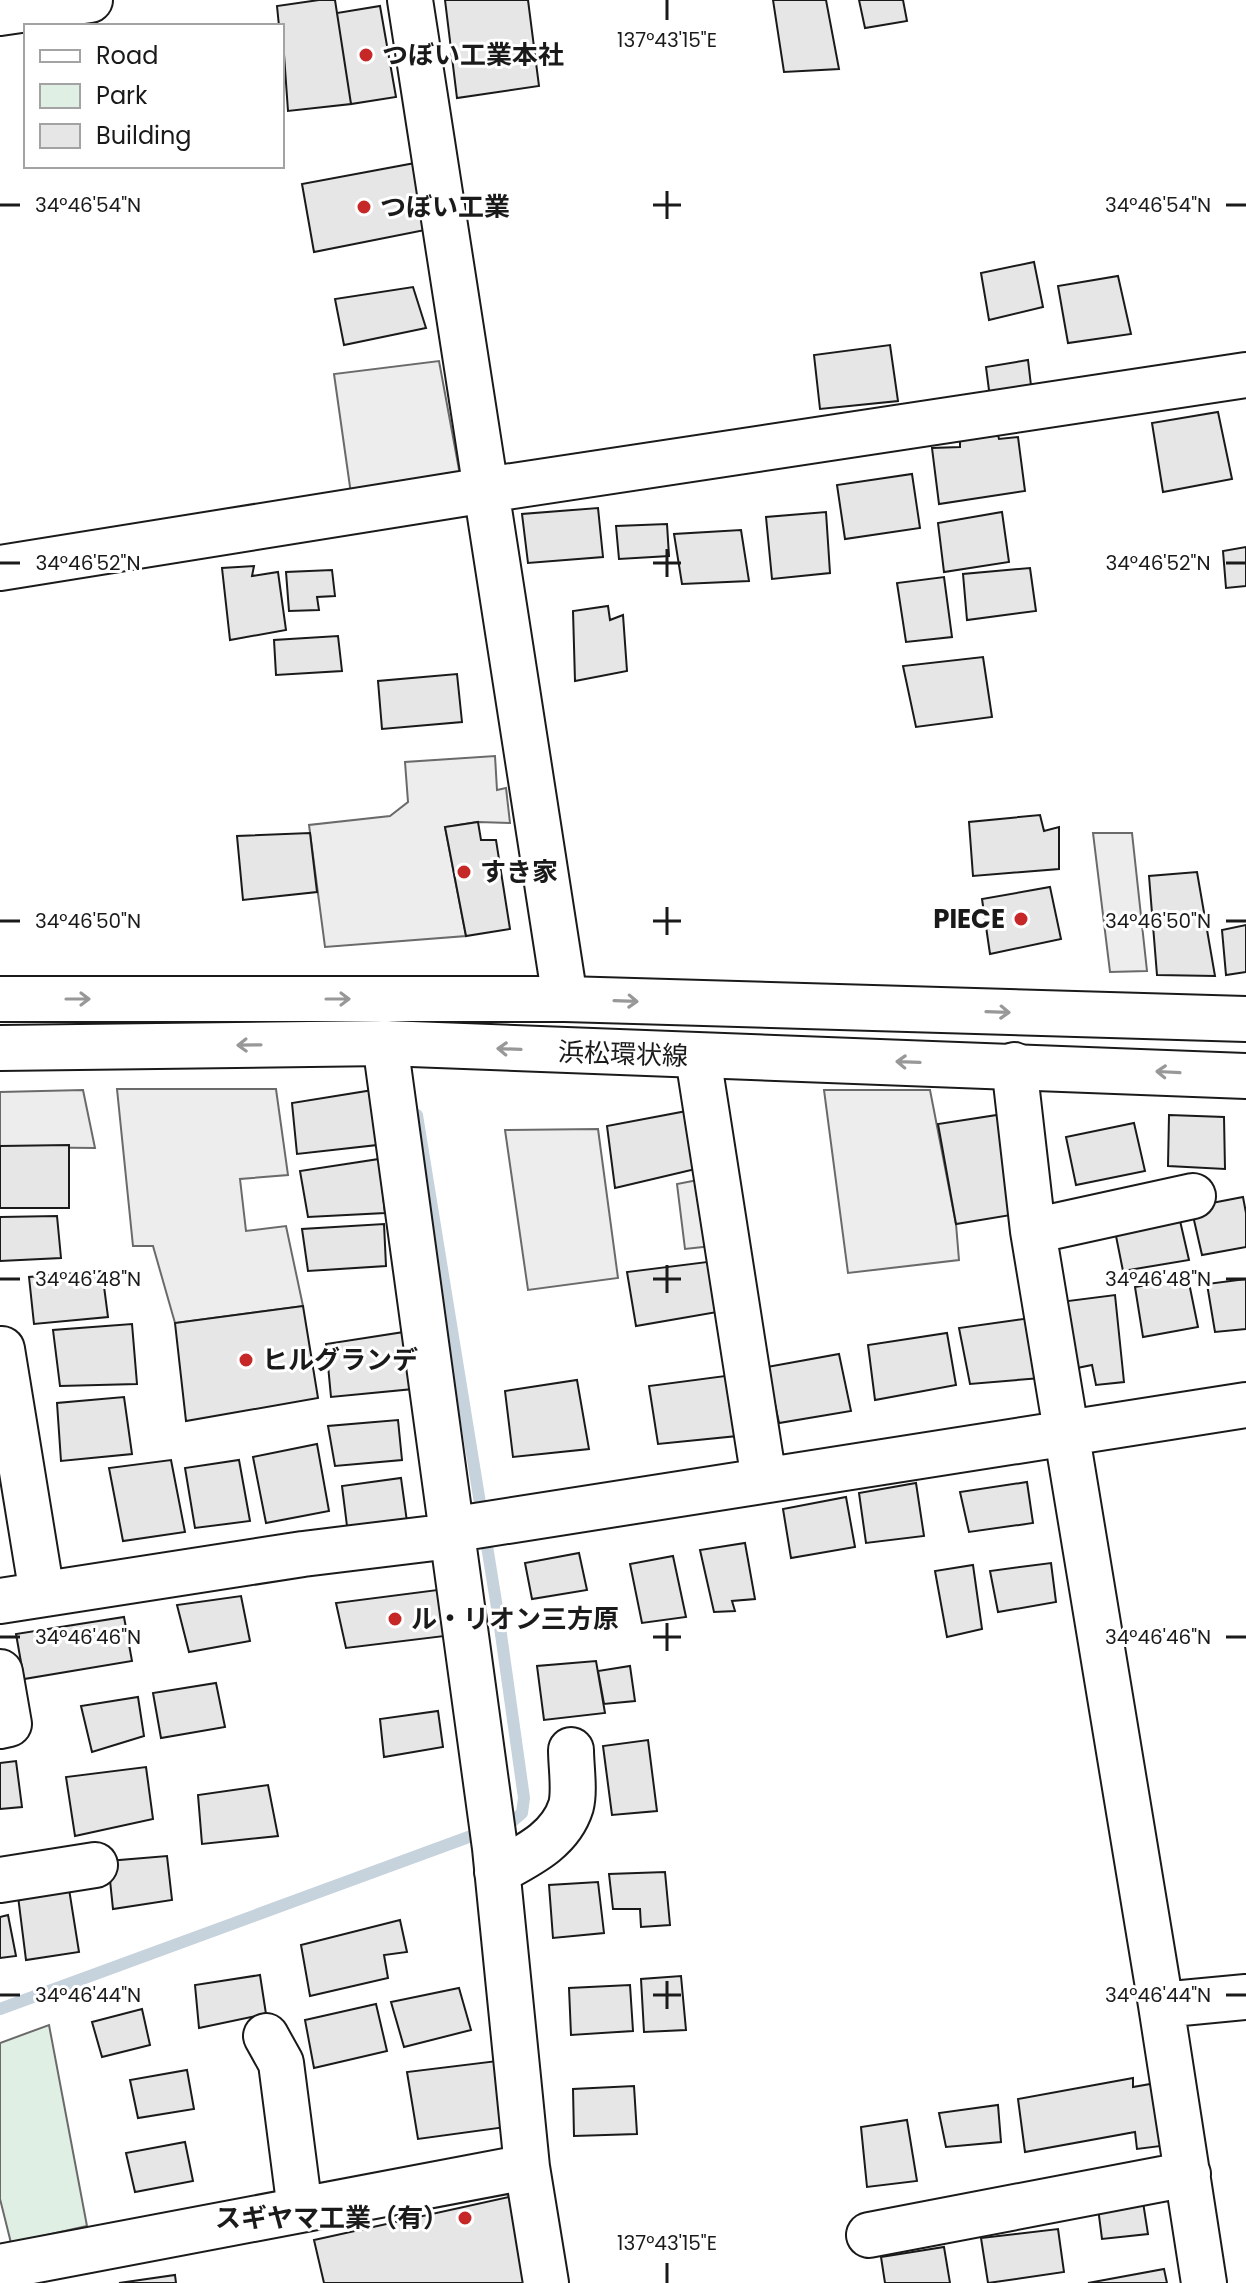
<svg xmlns="http://www.w3.org/2000/svg" width="1246" height="2283" font-family="Poppins,'Noto Sans JP',sans-serif">
<style>
.green{fill:#e0efe3;stroke:#6a6a6a;stroke-width:2}
.parking{fill:#ededed;stroke:#6a6a6a;stroke-width:2}
.lines{fill:none;stroke-linecap:round;stroke-linejoin:round}
.stream{stroke:#c6d2dc;stroke-width:12}
.building{fill:#e6e6e6;stroke:#1a1a1a;stroke-width:2}
.minor-casing{stroke:#1a1a1a;stroke-width:48}
.highway-casing{stroke:#1a1a1a;stroke-width:48}
.minor{stroke:#fff;stroke-width:44}
.highway{stroke:#fff;stroke-width:44}
.oneway{stroke:#989898}
.ticks{fill:none;stroke:#1a1a1a;stroke-width:3}
.poi-dot{fill:#c62828;stroke:#fff;stroke-width:3}
.labels{text-anchor:middle;stroke-width:6;stroke-linejoin:round;paint-order:stroke}
.poi-label{font-size:26px;font-weight:bold;fill:#1a1a1a;stroke:#fff;text-anchor:start}
.street-label{font-size:26px;fill:#1a1a1a;stroke:#fff}
.ticks-label{font-size:20px;text-anchor:middle;fill:#1a1a1a;stroke:#fff;stroke-width:6;stroke-linejoin:round;paint-order:stroke}
</style>
<rect width="100%" height="100%" fill="#fff"/>
<path class="green" d="M49,2025l38,201 -76,17 -11,-44v-156z"/>
<path class="parking" d="M439,361l21,114 -109,19 -17,-120z
M495,756l2,34 9,-2 4,35 -32,-1 -33,5 21,109 -141,11 -16,-122 81,-9 18,-14 -3,-40z
M1093,833h39l15,138 -37,1z
M117,1089h159l12,86 -48,4 6,52 40,-5 17,80 -128,17 -22,-77h-20z
M83,1090l12,58 -95,-1v-55z
M824,1090h106l26,134 3,36 -111,13z
M598,1129l20,149 -90,12 -23,-160z
M703,1179l9,67 -27,3 -8,-65z"/>
<g class="lines">
<path class="stream" d="M0,2009l474,-174 33,-9 15,-13 2,-15 -25,-178 -82,-505"/>
</g>
<path class="building" d="M319,0h16l16,104 -63,7 -6,-85h-3l-2,-20z
M445,0h83l11,86 -82,12z
M773,0h53l13,69 -55,3z
M859,0h44l4,21 -42,7z
M380,6l16,91 -45,7 -14,-91z
M415,163l10,67 -111,22 -12,-68z
M1034,262l9,45 -54,13 -8,-47z
M1118,276l13,58 -63,9 -10,-57z
M413,287l13,41 -82,17 -9,-46z
M890,345l8,56 -78,8 -6,-54z
M1028,360l4,34 -42,4 -4,-31z
M1218,412l14,67 -69,13 -11,-69z
M997,431l2,8 19,-2 7,54 -86,13 -7,-56 28,-1v-11z
M912,474l8,54 -75,11 -8,-54z
M598,508l5,49 -75,6 -6,-49z
M826,512l4,61 -58,6 -6,-62z
M1002,512l7,50 -65,10 -6,-49z
M667,524l2,32 -50,3 -3,-33z
M741,530l8,51 -67,3 -8,-50z
M1246,547v39l-20,2 -3,-37z
M254,566l-2,10 26,-4 8,58 -56,10 -8,-72z
M1030,568l6,43 -69,9 -4,-46z
M332,570l3,26 -18,1 2,13 -30,1 -3,-39z
M944,577l8,60 -46,5 -9,-59z
M608,606l2,14 13,-5 4,56 -52,10 -2,-70z
M338,636l4,35 -66,4 -2,-35z
M983,657l9,60 -76,10 -13,-61z
M457,674l5,48 -80,7 -4,-48z
M1040,815l4,16 15,-4v42l-86,7 -4,-54z
M478,822l3,18h15l14,89 -44,7 -21,-109z
M310,833l7,59 -74,8 -6,-64z
M1197,872l18,104 -58,-1 -8,-99z
M1050,887l11,52 -71,15 -8,-55z
M1246,925v47l-20,3 -4,-45z
M373,1090l4,55 -80,9 -5,-51z
M692,1110l12,57 -89,21 -8,-62z
M997,1115l20,99 -61,10 -18,-100z
M1169,1115l55,2 1,52 -57,-3z
M1134,1123l11,48 -69,14 -10,-48z
M69,1145v63h-69v-62z
M379,1159l6,54 -77,4 -8,-46z
M1243,1197l3,16v34l-44,8 -11,-48z
M1178,1212l11,48 -66,11 -9,-45z
M57,1216l4,42 -61,3v-44z
M384,1224l2,42 -78,5 -6,-42z
M715,1261l8,50 -87,15 -9,-54z
M102,1271l6,46 -74,7 -5,-47z
M1188,1278l10,49 -55,10 -8,-50z
M1246,1279v50l-31,3 -8,-48z
M1115,1295l9,87 -28,3 -4,-20 -20,4 -12,-67z
M303,1306l15,92 -132,23 -11,-98z
M1031,1318l10,60 -71,6 -11,-56z
M132,1324l5,60 -77,2 -7,-56z
M404,1332l9,57 -82,8 -5,-53z
M947,1333l9,52 -81,15 -7,-55z
M839,1354l12,57 -72,12 -12,-56z
M725,1376l12,60 -79,8 -9,-58z
M577,1380l12,69 -76,8 -8,-66z
M124,1397l8,57 -71,7 -4,-58z
M398,1420l4,40 -67,6 -7,-40z
M317,1444l12,67 -63,12 -13,-66z
M171,1460l14,72 -62,9 -14,-73z
M239,1460l11,61 -55,7 -10,-60z
M401,1478l7,51 -60,5 -6,-48z
M1027,1482l6,41 -64,9 -9,-40z
M916,1483l8,53 -58,7 -7,-50z
M846,1497l9,50 -64,11 -8,-49z
M745,1543l10,56 -23,2 3,10 -21,1 -14,-62z
M579,1553l8,37 -55,9 -7,-36z
M673,1556l13,61 -44,6 -12,-59z
M1051,1563l5,39 -58,10 -8,-41z
M973,1565l9,64 -35,8 -12,-66z
M445,1589l8,46 -107,13 -10,-45z
M241,1596l9,45 -61,11 -12,-47z
M124,1617l8,44 -108,18 -8,-45z
M596,1661l9,52 -61,7 -7,-54z
M630,1666l5,35 -31,3 -6,-33z
M216,1683l9,44 -64,11 -8,-45z
M138,1697l6,39 -52,16 -11,-46z
M438,1711l5,36 -59,10 -4,-38z
M648,1740l9,71 -45,4 -9,-69z
M16,1761l6,46 -22,2v-46z
M146,1767l7,52 -78,17 -9,-59z
M268,1785l10,51 -76,8 -4,-49z
M167,1856l5,44 -59,9 -5,-48z
M665,1872l5,53 -29,2 -1,-18h-27l-4,-35z
M598,1882l6,51 -51,5 -4,-53z
M69,1889l10,63 -53,8 -8,-64z
M8,1915l8,41 -16,2v-41z
M400,1920l7,32 -23,3 4,23 -78,18 -9,-51z
M260,1975l6,39 -67,14 -4,-43z
M681,1976l5,54 -42,2 -3,-53z
M630,1985l3,46 -62,4 -2,-47z
M459,1988l12,42 -67,17 -13,-45z
M376,2004l11,47 -73,17 -9,-48z
M142,2009l8,36 -48,12 -10,-35z
M497,2061l9,66 -88,12 -11,-67z
M187,2070l7,39 -56,9 -8,-38z
M1133,2078v9l23,-4 13,62 -32,4 -2,-17 -110,20 -7,-53z
M634,2086l3,48 -63,2 -1,-47z
M998,2105l3,37 -55,5 -7,-34z
M907,2120l10,61 -50,6 -6,-60z
M185,2142l8,39 -58,11 -9,-39z
M513,2196l12,87h-201l-10,-43z
M1143,2202l5,32 -46,5 -4,-31z
M1058,2229l6,43 -76,11 -7,-45z
M944,2247l6,36h-65l-4,-26z
M1164,2269l3,14h-79z
M175,2275l1,8h-57z"/>
<g class="lines">
<g class="minor-casing">
<path id="minor" d="M410,0l155,999
M0,13l90,-13
M0,568l486,-78 760,-115
M385,1043l110,805 32,319 19,116
M698,1057l66,423
M1014,1065l19,166 128,774 43,278
M1033,1231l160,-35
M2,1349l40,245
M450,1530l796,-125
M0,1601l303,-47 148,-18
M0,1672l9,52 -9,2
M497,1872c29,-16 63,-31 74,-66 4,-16 0,-40 0,-56
M0,1880l95,-15
M1161,2005l85,-8
M266,2036l15,27 19,147
M869,2235l319,-61
M0,2267l527,-100"/>
</g>
<g class="highway-casing">
<path id="highway" d="M0,999h565l681,20
M0,1048l385,-5 861,33"/>
</g>
<use href="#minor" class="minor"/>
<use href="#highway" class="highway"/>
</g>
<defs><path id="oneway-shaft" d="M-6 0H5M1.5-3L5.5 0L1.5 3" fill="none" stroke-width="1.6" stroke-linecap="round" stroke-linejoin="round" transform="scale(2)"/></defs>
<g class="oneway">
<use href="#oneway-shaft" transform="translate(78 999)"/>
<use href="#oneway-shaft" transform="translate(338 999)"/>
<use href="#oneway-shaft" transform="translate(626 1001) rotate(2)"/>
<use href="#oneway-shaft" transform="translate(998 1012) rotate(2)"/>
<use href="#oneway-shaft" transform="translate(249 1045) rotate(179)"/>
<use href="#oneway-shaft" transform="translate(509 1049) rotate(-178)"/>
<use href="#oneway-shaft" transform="translate(908 1062) rotate(-178)"/>
<use href="#oneway-shaft" transform="translate(1168 1072) rotate(-177)"/>
</g>
<path class="ticks" d="M667,0v20M667,191v28M0,205h20M653,205h28M1226,205h20M667,549v28M0,563h20M653,563h28M1226,563h20M667,907v28M0,921h20M653,921h28M1226,921h20M667,1265v28M0,1279h20M653,1279h28M1226,1279h20M667,1623v28M0,1637h20M653,1637h28M1226,1637h20M667,1981v28M0,1995h20M653,1995h28M1226,1995h20M667,2263v20"/>
<g class="poi-dot">
<circle cx="366" cy="55" r="8"/>
<circle cx="364" cy="207" r="8"/>
<circle cx="464" cy="872" r="8"/>
<circle cx="1021" cy="919" r="8"/>
<circle cx="246" cy="1360" r="8"/>
<circle cx="395" cy="1619" r="8"/>
<circle cx="465" cy="2218" r="8"/>
</g>
<g class="labels">
<g class="poi-label">
<text x="382" y="64">つぼい工業本社</text>
<text x="380" y="216">つぼい工業</text>
<text x="480" y="881">すき家</text>
<text x="1005" y="928" text-anchor="end">PIECE</text>
<text x="262" y="1369">ヒルグランデ</text>
<text x="411" y="1628">ル・リオン三方原</text>
<text x="449" y="2227" text-anchor="end">スギヤマ工業（有）</text>
</g>
<g class="street-label">
<text transform="translate(623 1054) rotate(2)" y="9">浜松環状線</text>
</g>
</g>
<g class="ticks-label">
<text x="667" y="47">137°43'15"E</text>
<text x="88" y="212">34°46'54"N</text>
<text x="1158" y="212">34°46'54"N</text>
<text x="88" y="570">34°46'52"N</text>
<text x="1158" y="570">34°46'52"N</text>
<text x="88" y="928">34°46'50"N</text>
<text x="1158" y="928">34°46'50"N</text>
<text x="88" y="1286">34°46'48"N</text>
<text x="1158" y="1286">34°46'48"N</text>
<text x="88" y="1644">34°46'46"N</text>
<text x="1158" y="1644">34°46'46"N</text>
<text x="88" y="2002">34°46'44"N</text>
<text x="1158" y="2002">34°46'44"N</text>
<text x="667" y="2250">137°43'15"E</text>
</g>
<rect x="24" y="24" width="260" height="144" fill="#ffffff" stroke="#a3a3a3" stroke-width="2"/>
<rect x="40" y="50" width="40" height="12" fill="#ffffff" stroke="#a3a3a3" stroke-width="2"/>
<text x="96" y="64" font-size="24" fill="#1a1a1a">Road</text>
<rect x="40" y="84" width="40" height="24" fill="#e0efe3" stroke="#a3a3a3" stroke-width="2"/>
<text x="96" y="104" font-size="24" fill="#1a1a1a">Park</text>
<rect x="40" y="124" width="40" height="24" fill="#e6e6e6" stroke="#a3a3a3" stroke-width="2"/>
<text x="96" y="144" font-size="24" fill="#1a1a1a">Building</text>
</svg>
